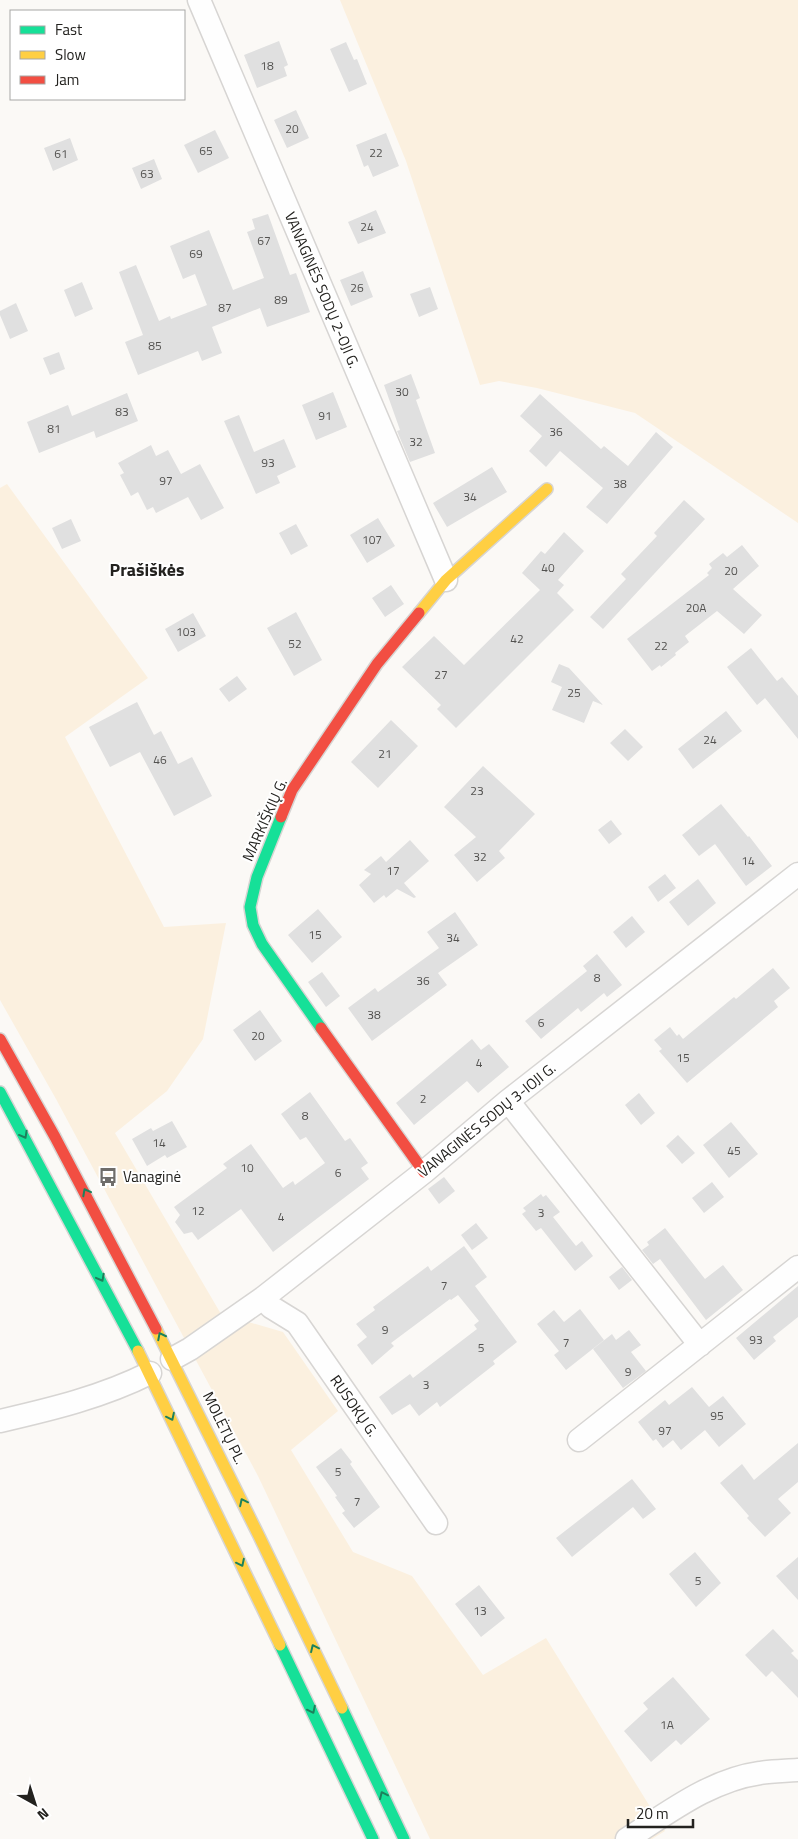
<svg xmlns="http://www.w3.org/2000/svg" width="798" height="1839" font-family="'Titillium Web',sans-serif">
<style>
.green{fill:#fbf0df}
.building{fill:#e0e0e0}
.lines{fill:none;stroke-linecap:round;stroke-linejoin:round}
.street-casing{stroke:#d7d5d3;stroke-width:25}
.fast-casing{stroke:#d7d5d3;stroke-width:14}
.slow-casing{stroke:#d7d5d3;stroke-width:14}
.jam-casing{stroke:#d7d5d3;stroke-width:14}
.street{stroke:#fefefe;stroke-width:22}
.fast{stroke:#16e098;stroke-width:11}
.slow{stroke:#ffcf43;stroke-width:11}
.jam{stroke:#f24e42;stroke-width:11}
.oneway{stroke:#1c815c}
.labels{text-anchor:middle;stroke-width:4;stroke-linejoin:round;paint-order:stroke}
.number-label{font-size:12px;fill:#535250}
.street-label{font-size:15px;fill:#23221f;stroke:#fff}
.poi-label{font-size:15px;fill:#23221f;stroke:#fff;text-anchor:start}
.quarter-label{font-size:18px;font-weight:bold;fill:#23221f;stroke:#fff}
</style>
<rect width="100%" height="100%" fill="#fbf9f6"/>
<path class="green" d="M340,0h458v523l-163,-110 -98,-25 -38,-7 -19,4 -74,-224z
M7,484l141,194 -83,59 99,190 62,-4 -23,116 -36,52 -52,42 106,181 62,18 55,79 -47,39 62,102 59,24 71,99 63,-37 119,193 -13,8h-222l-172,-363 -202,-377 -56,-99v-512z"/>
<path class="building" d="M279,41l9,24 -4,2 3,9 -30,12 -13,-33z
M346,42l8,18 3,-1 10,25 -18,8 -19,-43z
M296,110l13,28 -22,10 -13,-28z
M215,130l14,28 -31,15 -14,-28z
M386,133l13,33 -26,11 -5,-12 -4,2 -8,-22z
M70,138l8,22 -25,11 -9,-23z
M154,159l8,20 -21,10 -9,-21z
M376,210l10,23 -28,11 -10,-22z
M268,214l22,61 6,-2 14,39 -43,15 -7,-19 -48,19 10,26 -20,8 -4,-10 -60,24 -13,-33 18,-7 -24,-63 17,-7 23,56 11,-5 1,3 36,-14 -12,-31 -12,5 -13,-33 39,-16 24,60 31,-12 -17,-46 8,-3 -3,-10z
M363,271l10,26 -22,9 -11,-26z
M82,282l11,27 -18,8 -11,-27z
M430,287l8,22 -19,8 -9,-23z
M16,303l12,28 -18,8 -10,-24v-4z
M59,352l6,17 -15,6 -7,-17z
M411,374l9,24 -4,2 19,53 -25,9 -13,-31 3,-1 -16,-45z
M333,392l14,35 -31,13 -14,-35z
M127,393l11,28 -42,17 -2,-7 -55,22 -12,-31 41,-17 4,11z
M540,394l61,55 3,-3 24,20 28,-34 17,15 -66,77 -21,-17 17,-19 -43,-37 -14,16 -17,-16 13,-15 -22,-20z
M239,415l15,37 30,-13 12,28 -19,9 3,7 -24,11 -32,-73z
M151,445l5,11 12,-6 13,24 19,-10 24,44 -23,12 -13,-23 -32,16 -3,-6 -6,3 -9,-18 -7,4 -11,-21 4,-2 -6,-10z
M492,467l15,25 -60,35 -14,-24z
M684,500l21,19 -102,110 -13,-12 36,-38 -5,-5 36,-38 -3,-3z
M378,518l17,28 -28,17 -17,-28z
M71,519l10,22 -19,8 -10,-21z
M296,524l12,22 -17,9 -12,-22z
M564,532l20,19 -26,29 6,5 -7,8 17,17 -118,118 -19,-19 4,-4 -39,-38 32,-31 30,29 76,-75 -18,-17 19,-22 4,3z
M742,545l17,21 -26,23 29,26 -18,19 -27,-23 -32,25 4,6 -14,11 1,2 -15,12 -1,-2 -8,6 -25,-32 82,-64 -2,-2 5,-5 -3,-4 14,-11 4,4z
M391,585l13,19 -19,13 -13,-19z
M296,612l26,48 -28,16 -27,-48z
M193,613l13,23 -28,16 -13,-23z
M751,648l26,33 5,-4 16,19v43l-33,-41 -8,7 -30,-38z
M559,664l10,4 34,37 -10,-4 -9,22 -32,-13 10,-23 -11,-5z
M237,676l10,13 -18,13 -10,-13z
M137,702l17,33 7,-4 17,33 14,-7 20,39 -38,20 -34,-64 -30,15 -21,-40z
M726,711l16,20 -49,38 -15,-20z
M391,720l27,26 -40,42 -27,-26z
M625,729l18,18 -15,14 -18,-18z
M483,766l52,48 -36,37 6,7 -28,24 -23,-27 22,-18 -32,-30z
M721,804l27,33 1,-1 23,30 -26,20 -31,-42 -16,12 -17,-21z
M611,820l11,14 -13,10 -11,-14z
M410,840l19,21 -25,22 12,14 -2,1 -17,-9 -11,9 -2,-3 -10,8 -15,-18 12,-11 -7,-4 17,-14 5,6z
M665,874l11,14 -18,14 -10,-15z
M698,879l18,24 -28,23 -19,-24z
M318,909l24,28 -30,26 -24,-28z
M455,912l23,33 -40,28 9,12 -75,56 -24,-33 27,-20 3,4 61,-44 -12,-16z
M632,916l13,16 -19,16 -13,-16z
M597,954l25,31 -15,12 -3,-4 -23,19 -3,-4 -37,31 -16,-18 62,-50 -4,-5z
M773,968l17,20 -16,13 4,6 -91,76 -28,-32 3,-2 -8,-9 16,-13 7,9 2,-2 4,5 51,-42 2,2z
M322,972l18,24 -14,11 -18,-25z
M260,1010l22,31 -27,20 -22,-31z
M472,1039l9,11 8,-6 20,23 -31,26 -11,-12 -53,44 -18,-22z
M310,1092l35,49 5,-3 18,25 -7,5 8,11 -96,73 -32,-43 -43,31 -6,-8 -8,2 -9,-12 5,-7 -6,-8 53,-39 -4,-4 28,-20 32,44 10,-7 2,4 30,-22 -19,-26 -6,3 -19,-26z
M639,1093l16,20 -14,12 -16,-20z
M172,1121l15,26 -20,11 -2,-3 -18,11 -15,-27 19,-11 2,3z
M731,1122l27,32 -29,24 -26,-33z
M678,1135l17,18 -13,11 -16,-18z
M444,1177l11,14 -16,13 -11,-15z
M712,1182l12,15 -20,16 -12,-15z
M541,1194l2,3 3,-2 14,17 -7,5 23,29 6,-5 11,15 -18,15 -34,-43 -5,3 -14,-17 4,-3 -3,-3z
M476,1223l12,15 -16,12 -11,-15z
M665,1228l40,51 18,-14 20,25 -37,30 -46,-61 -7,5 -11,-14 7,-5 -2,-3z
M464,1246l23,31 -12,9 42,56 -24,19 2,3 -55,43 -3,-5 -18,14 -9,-12 -18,11 -13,-18 31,-23 3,4 64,-49 -3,-4 5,-4 -21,-26 -7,5 -1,-1 -59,44 3,3 -22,19 -15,-20 10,-8 -11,-13 19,-14 -2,-3 55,-41 3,5z
M622,1267l10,13 -13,10 -10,-13z
M798,1286v31l-25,20 3,4 -22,19 -18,-22z
M580,1309l24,31 -38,30 -12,-15 5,-4 -22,-27 17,-14 10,12z
M629,1330l12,15 -10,7 15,19 -23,17 -30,-39 19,-15 4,6z
M692,1387l17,20 14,-11 23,28 -27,23 -14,-17 -24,20 -8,-10 -10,8 -7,-9 -3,2 -15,-19 27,-22 4,5z
M798,1443v39l-20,17 13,14 -26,24 -18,-19 2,-2 -29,-33 22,-19 12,16z
M341,1448l11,14 -2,2 30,43 -26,21 -12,-15 3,-2 -10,-14 2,-1 -21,-29z
M632,1479l24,30 -13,10 -10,-12 -61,50 -16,-19z
M695,1552l26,31 -25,24 -27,-33z
M798,1557v43l-22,-24z
M479,1585l26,33 -24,19 -26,-33z
M773,1629l21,22 -3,2 7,7v38l-26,-27 -6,6 -21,-22z
M673,1677l37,42 -29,26 -5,-5 -25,22 -27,-31 24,-22 -5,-6z"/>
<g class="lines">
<g class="street-casing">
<path id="street" d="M199,0l247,580
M508,1101l192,244
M263,1298l8,9 26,16 139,200
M172,1359l18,-10 73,-51 161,-126 84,-71 290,-227
M0,1421c52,-12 102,-24 150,-48
M579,1440l219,-173
M627,1839c41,-26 83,-59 133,-66 12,-2 25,-2 38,-3"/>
</g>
<g class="fast-casing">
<path id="fast" d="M281,817l-24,60 -7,30 3,18 9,19 59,84
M0,1092l138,259
M280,1645l93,194
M342,1708l62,131"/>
</g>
<g class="slow-casing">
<path id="slow" d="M419,613l27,-33 101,-91
M156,1329l103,207 83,172
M138,1351l142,294"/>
</g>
<g class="jam-casing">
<path id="jam" d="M281,817l11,-27 85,-126 42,-51
M321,1028l103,144
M0,1039l55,98 101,192"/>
</g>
<use href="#street" class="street"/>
<use href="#fast" class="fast"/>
<use href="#slow" class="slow"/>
<use href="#jam" class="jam"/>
</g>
<defs><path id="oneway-chevron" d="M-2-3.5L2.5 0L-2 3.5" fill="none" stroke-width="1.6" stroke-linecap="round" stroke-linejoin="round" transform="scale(1.25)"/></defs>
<g class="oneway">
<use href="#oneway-chevron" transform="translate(24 1135) rotate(61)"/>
<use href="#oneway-chevron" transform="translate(86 1192) rotate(-118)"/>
<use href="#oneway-chevron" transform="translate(101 1278) rotate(62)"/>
<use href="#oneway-chevron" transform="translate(161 1336) rotate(-117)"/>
<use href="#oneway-chevron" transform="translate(171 1417) rotate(64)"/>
<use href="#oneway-chevron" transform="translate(243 1502) rotate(-116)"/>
<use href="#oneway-chevron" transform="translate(241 1563) rotate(64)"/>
<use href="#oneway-chevron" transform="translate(314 1648) rotate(-115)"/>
<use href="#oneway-chevron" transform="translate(312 1710) rotate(64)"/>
<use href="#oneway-chevron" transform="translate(383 1795) rotate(-115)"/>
</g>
<defs>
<g id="bus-bare" transform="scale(1.5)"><path d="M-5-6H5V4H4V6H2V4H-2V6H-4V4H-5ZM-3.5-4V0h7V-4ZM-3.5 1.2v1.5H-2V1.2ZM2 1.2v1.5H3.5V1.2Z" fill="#6f6d6a" stroke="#fff" stroke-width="2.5" paint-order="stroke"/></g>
</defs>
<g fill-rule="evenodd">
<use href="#bus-bare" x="108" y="1177"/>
</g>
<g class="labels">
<g class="number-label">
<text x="267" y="70">18</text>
<text x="292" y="133">20</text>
<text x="206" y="155">65</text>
<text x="376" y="157">22</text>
<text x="61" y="158">61</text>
<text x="147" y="178">63</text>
<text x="367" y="231">24</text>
<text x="264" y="245">67</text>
<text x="196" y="258">69</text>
<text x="357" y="292">26</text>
<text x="281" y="304">89</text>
<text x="225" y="312">87</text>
<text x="155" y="350">85</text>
<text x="402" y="396">30</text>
<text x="122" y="416">83</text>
<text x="325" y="420">91</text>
<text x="54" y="433">81</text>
<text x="556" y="436">36</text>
<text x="416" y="446">32</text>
<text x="268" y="467">93</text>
<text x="166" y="485">97</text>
<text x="620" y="488">38</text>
<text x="470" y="501">34</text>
<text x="372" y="544">107</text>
<text x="548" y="572">40</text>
<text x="731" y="575">20</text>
<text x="696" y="612">20A</text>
<text x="186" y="636">103</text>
<text x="517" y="643">42</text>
<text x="295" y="648">52</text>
<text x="661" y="650">22</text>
<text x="441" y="679">27</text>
<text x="574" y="697">25</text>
<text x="710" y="744">24</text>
<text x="385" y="758">21</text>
<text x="160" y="764">46</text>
<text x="477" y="795">23</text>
<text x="480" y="861">32</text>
<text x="748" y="865">14</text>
<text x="393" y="875">17</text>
<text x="315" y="939">15</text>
<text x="453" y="942">34</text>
<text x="597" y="982">8</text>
<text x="423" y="985">36</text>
<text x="374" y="1019">38</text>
<text x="541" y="1027">6</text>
<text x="258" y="1040">20</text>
<text x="683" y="1062">15</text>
<text x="479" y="1067">4</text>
<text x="423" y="1103">2</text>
<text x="305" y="1120">8</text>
<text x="159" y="1147">14</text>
<text x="734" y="1155">45</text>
<text x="247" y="1172">10</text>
<text x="338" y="1177">6</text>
<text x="198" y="1215">12</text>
<text x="541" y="1217">3</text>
<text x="281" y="1221">4</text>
<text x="444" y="1290">7</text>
<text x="385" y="1334">9</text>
<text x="756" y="1344">93</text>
<text x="566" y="1347">7</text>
<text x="481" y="1352">5</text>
<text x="628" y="1376">9</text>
<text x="426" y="1389">3</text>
<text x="717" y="1420">95</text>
<text x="665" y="1435">97</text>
<text x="338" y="1476">5</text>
<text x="357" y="1506">7</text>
<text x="698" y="1585">5</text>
<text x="480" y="1615">13</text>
<text x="667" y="1729">1A</text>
</g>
<g class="street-label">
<text transform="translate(322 290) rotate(67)" y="5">VANAGINĖS SODŲ 2-OJI G.</text>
<text transform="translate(265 820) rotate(-66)" y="5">MARKIŠKIŲ G.</text>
<text transform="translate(487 1120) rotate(-39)" y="5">VANAGINĖS SODŲ 3-IOJI G.</text>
<text transform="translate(354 1406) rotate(55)" y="5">RUSOKŲ G.</text>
<text transform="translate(224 1428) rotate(64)" y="5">MOLĖTŲ PL.</text>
</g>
<g class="poi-label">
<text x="123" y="1182">Vanaginė</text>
</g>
<g class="quarter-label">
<text x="147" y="576">Prašiškės</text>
</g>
</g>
<rect x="10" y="10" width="175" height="90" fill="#ffffff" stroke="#a7a7a5"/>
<rect x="20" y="26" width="25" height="8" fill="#16e098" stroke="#a7a7a5"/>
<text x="55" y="35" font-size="15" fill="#23221f">Fast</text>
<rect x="20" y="51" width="25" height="8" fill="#ffcf43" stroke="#a7a7a5"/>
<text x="55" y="60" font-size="15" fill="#23221f">Slow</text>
<rect x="20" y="76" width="25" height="8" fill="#f24e42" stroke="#a7a7a5"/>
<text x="55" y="85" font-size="15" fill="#23221f">Jam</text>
<g transform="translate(35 1804) rotate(141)" stroke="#ffffff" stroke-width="4" paint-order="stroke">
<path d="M0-4L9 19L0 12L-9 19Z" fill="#23221f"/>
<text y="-8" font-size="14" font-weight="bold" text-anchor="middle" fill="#23221f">N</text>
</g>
<path d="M628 1819v8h65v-8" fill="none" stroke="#23221f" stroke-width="2.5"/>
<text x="636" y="1819" font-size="15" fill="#23221f" stroke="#ffffff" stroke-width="4" paint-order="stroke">20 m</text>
</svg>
